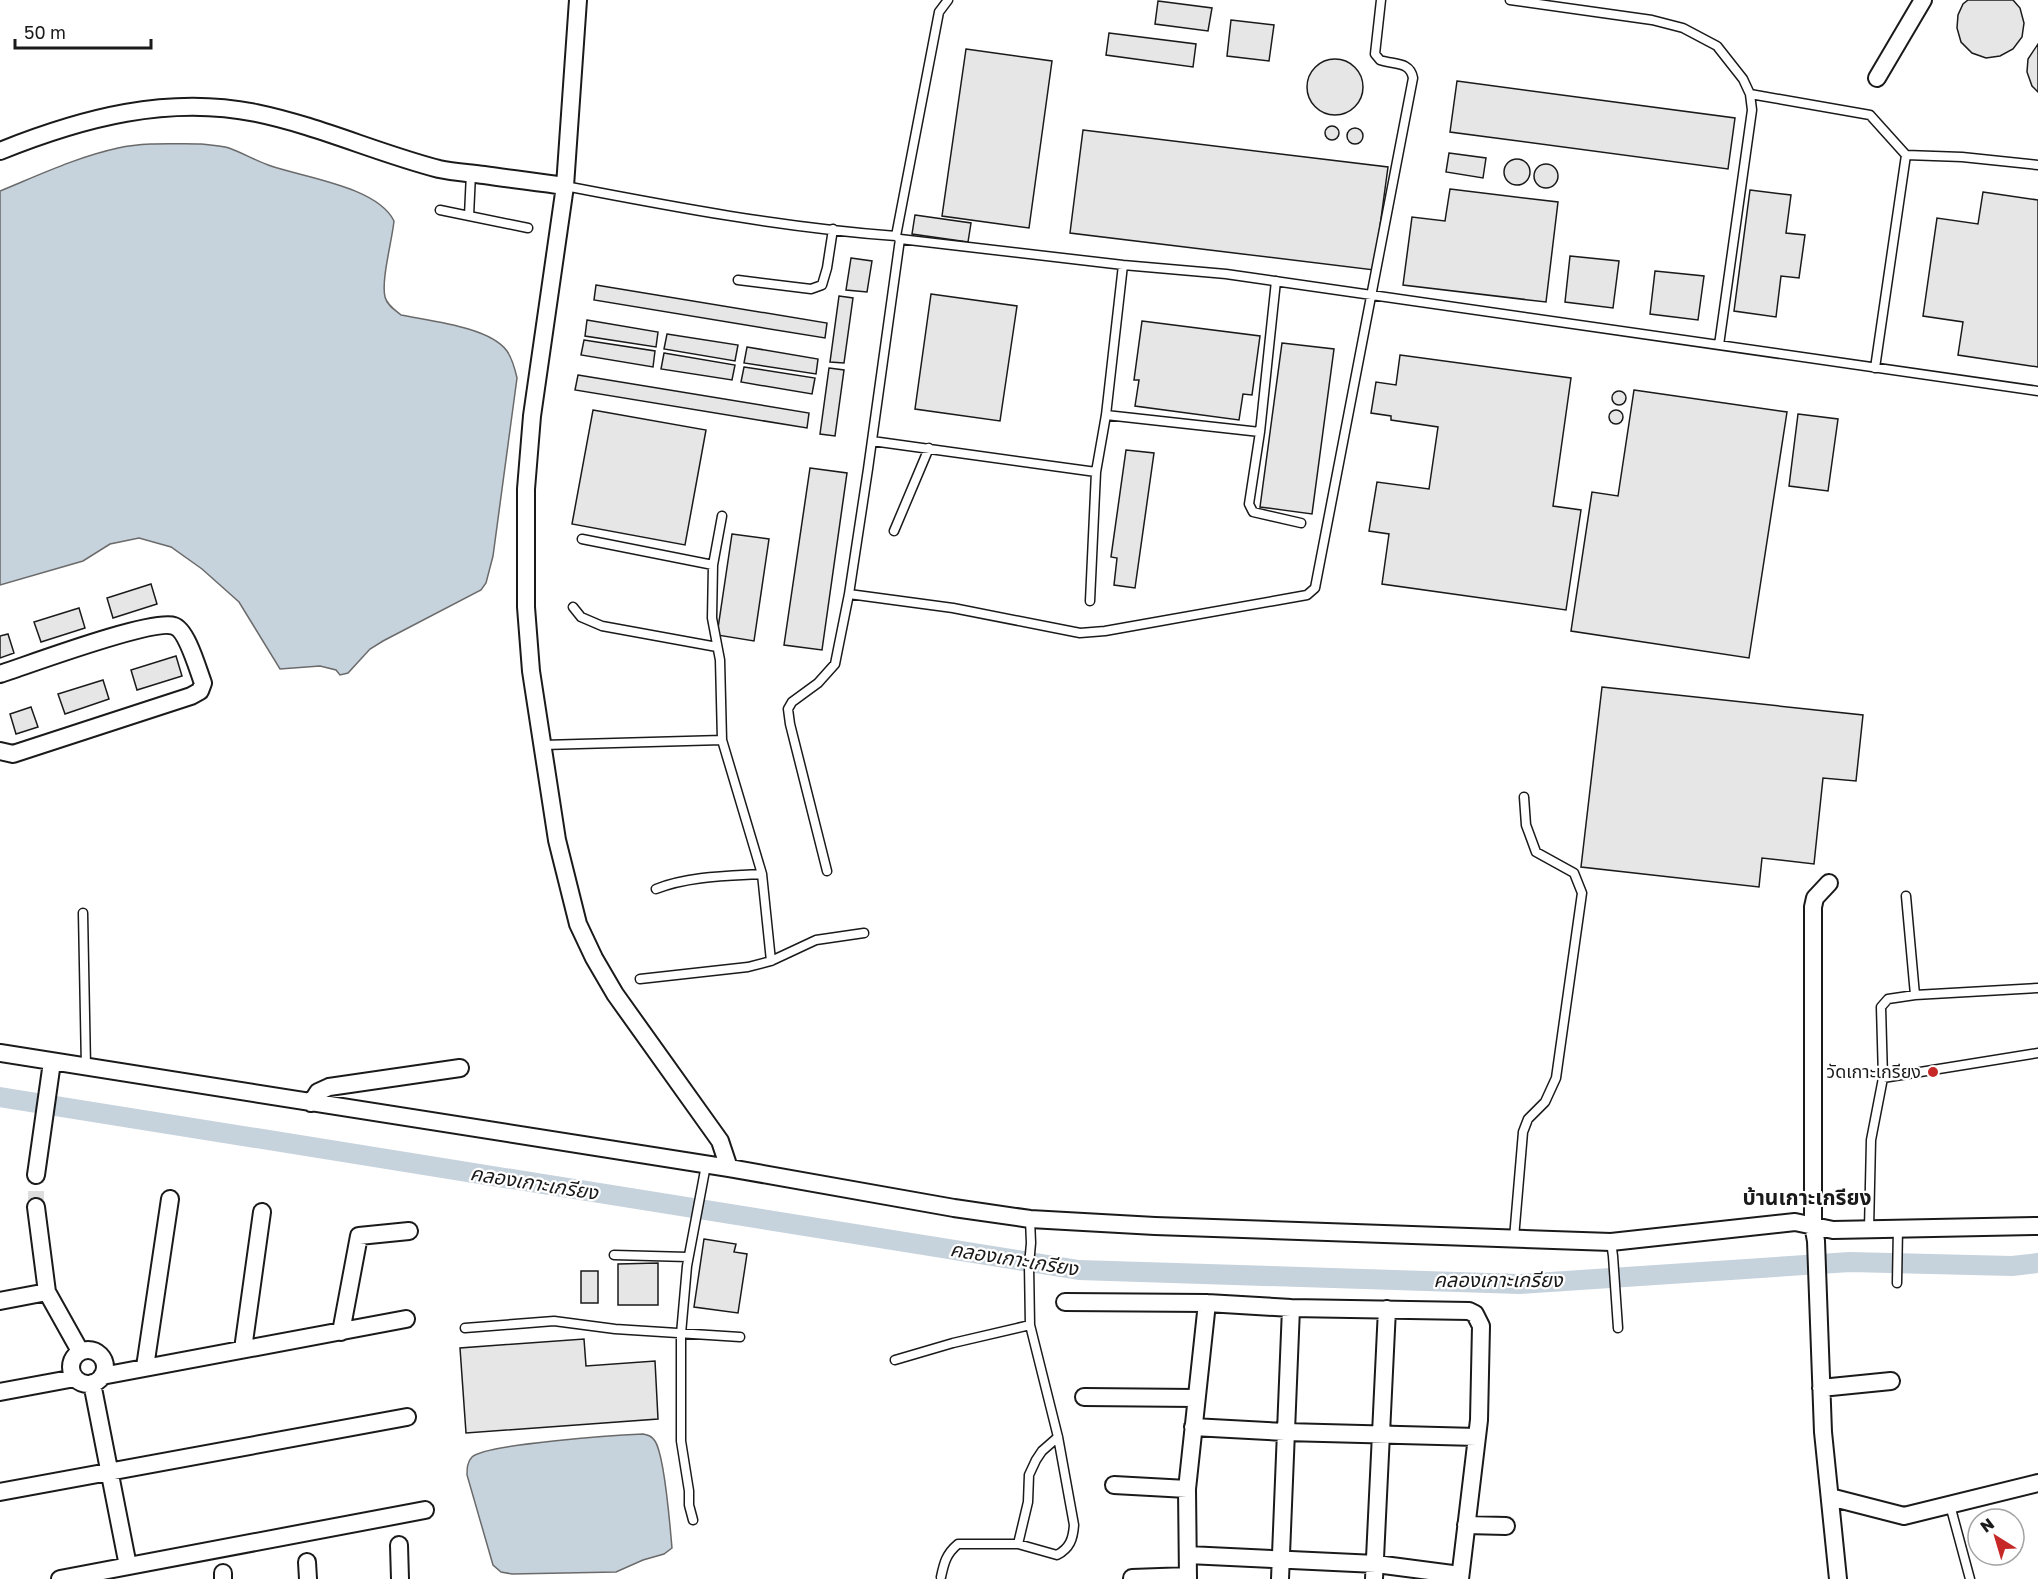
<svg xmlns="http://www.w3.org/2000/svg" width="2038" height="1579" font-family="'Golos Text','Noto Sans Thai',sans-serif">
<style>
.water{fill:#c6d2dc;stroke:#6a6a6a;stroke-width:1.5}
.lines{fill:none;stroke-linecap:round;stroke-linejoin:round}
.canal{stroke:#c6d2dc;stroke-width:20}
.building{fill:#e6e6e6;stroke:#1a1a1a;stroke-width:1.5}
.street-tunnel{stroke:#ddd;stroke-width:16;stroke-dasharray:16 8;stroke-linecap:butt}
.lane-casing{stroke:#1a1a1a;stroke-width:11}
.street-casing{stroke:#1a1a1a;stroke-width:20}
.lane{stroke:#fff;stroke-width:8}
.street{stroke:#fff;stroke-width:16}
.poi-dot{fill:#c62828;stroke:#fff;stroke-width:2}
.labels{text-anchor:middle;stroke-width:4.5;stroke-linejoin:round;paint-order:stroke}
.poi-label{font-size:18px;fill:#1a1a1a;stroke:#fff;text-anchor:end}
.water-label{font-size:20px;font-style:italic;fill:#1a1a1a;stroke:#fff}
.quarter-label{font-size:21px;font-weight:bold;fill:#1a1a1a;stroke:#fff}
</style>
<rect width="100%" height="100%" fill="#fff"/>
<path class="water" d="M201,144c9,1 19,1 28,4 14,5 27,13 42,18 32,11 107,21 123,55 -2,20 -13,59 -9,76 2,8 10,13 16,18 29,6 89,12 106,36 6,9 8,18 10,27l-24,178 -7,27 -5,7 -98,51 -13,8 -22,24 -8,2 -4,-5 -16,-4 -40,3 -41,-67 -37,-33 -31,-22 -32,-9 -29,6 -27,17 -83,24v-394c39,-16 77,-34 118,-43 26,-6 56,-4 83,-4z
M643,1434c5,1 9,2 12,7 10,15 15,86 17,107l-8,6 -21,6 -27,12 -104,2 -11,-2 -8,-7 -26,-90c0,-6 0,-13 5,-18 13,-13 147,-22 171,-23z"/>
<g class="lines">
<path class="canal" d="M0,1097l1079,173 441,14 330,-22 162,4 26,-3"/>
</g>
<path class="building" d="M1968,0h45l7,8 4,15 -2,14 -9,12 -13,7 -14,2 -14,-5 -11,-11 -4,-14 1,-13 5,-11z
M1158,1l54,7 -4,23 -53,-7z
M1231,20l43,5 -5,36 -42,-5z
M1109,33l87,11 -3,23 -87,-12z
M2038,44v48l-6,-6 -5,-14 1,-13z
M966,49l86,12 -23,167 -87,-12z
M1307 87a28 28 0 1 1 56 0a28 28 0 1 1-56 0Z
M1457,81l278,37 -7,51 -278,-37z
M1325 133a7 7 0 1 1 14 0a7 7 0 1 1-14 0Z
M1347 136a8 8 0 1 1 16 0a8 8 0 1 1-16 0Z
M1083,130l305,37 -14,103 -304,-37z
M1449,153l37,5 -3,20 -37,-6z
M1504 172a13 13 0 1 1 26 0a13 13 0 1 1-26 0Z
M1534 176a12 12 0 1 1 24 0a12 12 0 1 1-24 0Z
M1450,189l108,13 -12,100 -143,-17 9,-68 33,4z
M1750,190l41,5 -5,38 19,2 -6,43 -18,-2 -5,41 -42,-6z
M1983,192l55,8v167l-80,-12 5,-33 -40,-6 14,-98 41,6z
M915,215l56,8 -3,19 -56,-8z
M1570,256l49,5 -6,47 -48,-6z
M851,258l21,3 -5,31 -21,-2z
M1655,271l49,5 -6,44 -48,-6z
M596,285l231,38 -2,15 -231,-38z
M931,294l86,12 -17,115 -85,-12z
M839,296l14,2 -9,65 -14,-1z
M587,320l71,12 -2,15 -71,-11z
M1142,321l118,15 -8,59 -9,-1 -4,26 -104,-14 4,-26h-5z
M667,334l71,11 -3,16 -71,-12z
M584,340l71,11 -2,16 -72,-12z
M1282,343l52,6 -22,165 -52,-7z
M747,347l71,12 -2,15 -72,-11z
M664,353l71,12 -3,15 -71,-11z
M1400,355l171,23 -18,128 28,4 -15,100 -184,-26 7,-50 -20,-3 8,-49 52,7 9,-62 -47,-7v-4l-20,-3 5,-31 20,3z
M744,367l71,11 -3,16 -71,-12z
M829,368l15,2 -9,66 -15,-2z
M578,375l231,38 -2,15 -232,-38z
M1634,390l153,22 -38,246 -178,-27 21,-139 26,4z
M1612 398a7 7 0 1 1 14 0a7 7 0 1 1-14 0Z
M1609 417a7 7 0 1 1 14 0a7 7 0 1 1-14 0Z
M593,410l113,20 -21,115 -113,-21z
M1798,414l40,5 -10,72 -39,-5z
M1126,450l28,3 -19,135 -21,-3 3,-27 -6,-1z
M810,468l37,5 -25,177 -38,-5z
M732,534l37,5 -15,102 -37,-6z
M151,584l6,20 -44,14 -6,-20z
M79,608l6,20 -44,14 -7,-20z
M8,634l6,19 -14,5v-22z
M176,656l6,20 -45,14 -6,-20z
M103,680l6,19 -44,15 -7,-20z
M1602,687l261,28 -7,66 -33,-3 -9,86 -52,-6 -3,29 -178,-20z
M31,707l7,20 -22,7 -6,-20z
M704,1239l32,5 -2,8 13,2 -9,59 -44,-6z
M658,1263v42h-40v-41z
M581,1271h17v32h-17z
M584,1339l2,27 69,-5 3,58 -192,14 -6,-85z"/>
<g class="lines">
<path class="street-tunnel" d="M36,1207v-32"/>
<g class="lane-casing">
<path id="lane" d="M1510,0l142,20 31,8 34,18 26,33 7,15 120,21 36,40 56,2 76,8
M565,186c109,21 220,42 331,50l4,3 223,26 103,9 812,117
M440,210l88,18
M469,216l2,-43
M896,236l43,-224 9,-12
M738,280l73,9 11,-4 5,-17 6,-39
M1276,281l-16,151 -11,72 4,8 48,11
M1719,345l33,-235 -2,-16
M1875,368l31,-213
M1106,415l154,17
M872,441l224,31
M722,516l-9,49 -1,53 8,42 2,80 40,134 9,87 45,-21 48,-7
M894,531l35,-83
M582,539l131,26
M849,594l104,14 127,25 25,-2 202,-36 8,-7 98,-510c-3,-17 -19,-13 -33,-18l-5,-6 6,-54
M1090,601l6,-129 10,-57 17,-150
M573,607l8,10 21,9 115,21
M543,745l179,-5
M827,871l-37,-147 -2,-15 4,-7 26,-19 17,-19 14,-70 19,-125 32,-230
M656,889c33,-13 72,-13 106,-15
M1906,896l9,99
M83,913l3,154
M640,979l108,-12 23,-6
M1883,1078l155,-25
M1869,1229l2,-89 12,-62 -2,-71 7,-8 27,-4 123,-7
M1514,1238l9,-106 5,-13 17,-17 11,-24 26,-185 -8,-20 -38,-21 -10,-27 -2,-28
M1611,1242l2,14 5,72
M614,1255l74,2
M1897,1283l1,-55
M465,1328l89,-7 61,8 125,8
M895,1360l58,-17 77,-18
M1950,1505l20,74
M693,1520l-4,-15v-14l-8,-50v-107l6,-68 19,-101
M1018,1544l10,-42 1,-27 7,-15 6,-9 16,-14
M941,1577c3,-14 5,-23 17,-33h60l39,11c13,-7 16,-16 17,-30l-16,-88 -28,-112 -1,-60 2,-22 -1,-24"/>
</g>
<g class="street-casing">
<path id="street" d="M578,0l-13,186 -33,230 -6,73v118l5,64 26,169 21,84 16,34 21,36 105,147 9,27
M1877,78l46,-78
M0,151c82,-33 168,-56 256,-38 63,13 121,40 183,56 14,3 30,4 45,6 27,4 54,7 81,11
M0,674c28,-9 153,-56 174,-48 13,4 24,44 29,57l-3,8 -9,5 -178,58 -13,-3
M1829,883l-14,15 -2,9v318l3,16 7,191 15,147
M0,1053l729,115 225,40 76,11 125,7 456,16 184,-20 38,8 205,-4
M311,1103l7,-11 11,-5 131,-19
M36,1175l16,-113
M36,1207l11,85 33,59
M0,1301l47,-9
M1065,1302l142,1 84,5 178,3 6,3 6,12 -2,94 -19,159
M341,1332l18,-96 50,-5
M243,1349l19,-137
M71 1367a17 17 0 1 1 34 0a17 17 0 1 1-34 0Z
M145,1367l25,-168
M102,1376l304,-57
M92,1383l36,183
M1821,1388l70,-7
M0,1392l75,-14
M1084,1397l112,1
M1193,1427l92,5 192,5
M1114,1485l73,4
M0,1492l407,-75
M1830,1497l74,19 134,-33
M1466,1525l40,1
M399,1545l1,34
M1188,1555l188,9 84,11
M307,1562l1,17
M223,1573v6
M1132,1578l56,-2
M60,1579l365,-69
M1188,1579l-1,-90 20,-186
M1280,1579l11,-271
M1374,1579l13,-270"/>
</g>
<use href="#lane" class="lane"/>
<use href="#street" class="street"/>
</g>
<circle class="poi-dot" cx="1933" cy="1072" r="6"/>
<g class="labels">
<g class="poi-label">
<text x="1921" y="1078">วัดเกาะเกรียง</text>
</g>
<g class="water-label">
<text transform="translate(534 1183) rotate(9)" y="7">คลองเกาะเกรียง</text>
<text transform="translate(1014 1259) rotate(9)" y="7">คลองเกาะเกรียง</text>
<text x="1498" y="1287">คลองเกาะเกรียง</text>
</g>
<g class="quarter-label">
<text x="1807" y="1205">บ้านเกาะเกรียง</text>
</g>
</g>
<g transform="translate(1996 1537) rotate(323)"><circle r="28" fill="#ffffff" stroke="#a3a3a3" stroke-width="1.5"/>
<path d="M0-4.5L10 22L0 15L-10 22Z" fill="#c62828"/>
<text y="-9" font-size="16" font-weight="bold" text-anchor="middle" fill="#1a1a1a">N</text>
</g>
<path d="M15 39v9h136v-9" fill="none" stroke="#1a1a1a" stroke-width="3"/>
<text x="24" y="39" font-size="18" fill="#1a1a1a" stroke="#ffffff" stroke-width="4.5" paint-order="stroke">50 m</text>
</svg>
